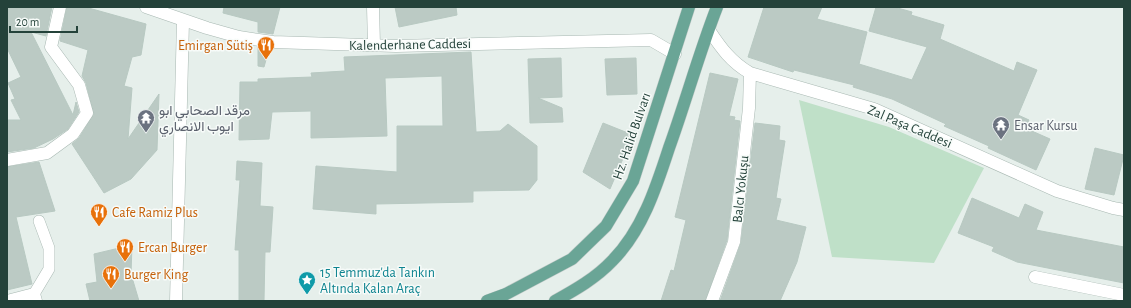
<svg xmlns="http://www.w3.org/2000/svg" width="1131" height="308" font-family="'Alegreya Sans',Vazirmatn,sans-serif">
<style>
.green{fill:#bfe0c8}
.building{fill:#bbcac4;stroke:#b8c9c2}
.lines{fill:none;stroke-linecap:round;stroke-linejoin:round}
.service-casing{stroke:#a8b8b2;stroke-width:12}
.pedestrian-casing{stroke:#a8b8b2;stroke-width:13}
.minor-casing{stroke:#a8b8b2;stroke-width:13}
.primary-casing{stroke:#c2cac8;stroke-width:13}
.service{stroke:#fff;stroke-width:11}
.pedestrian{stroke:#fff;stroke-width:12}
.minor{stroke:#fff;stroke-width:12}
.primary{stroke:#6aa596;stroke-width:12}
.labels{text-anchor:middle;stroke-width:3;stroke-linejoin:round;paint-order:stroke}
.street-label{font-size:14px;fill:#24423a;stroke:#f7fbf9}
.food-label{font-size:14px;fill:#c56008;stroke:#f7fbf9;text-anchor:start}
.worship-label{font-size:14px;fill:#5b616d;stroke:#f7fbf9;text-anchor:start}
.culture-label{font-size:14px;fill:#0d838f;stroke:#f7fbf9;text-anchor:start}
</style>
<rect width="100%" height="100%" fill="#e6efeb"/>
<path class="green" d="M799,100l90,27 95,41 -50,95 -102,-6z"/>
<path class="building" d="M7,7h45l-6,29 -15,-4 42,83 3,-13 3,10 -11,17 -15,10 -19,9 -27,4v-32h14l-10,-20 4,-1 -7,-16 13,-6 -14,-29z
M67,7h18l61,17 -5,31 -9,2 -8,29 8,2 -4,51 31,-45 -2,56 -26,29 -27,14 -32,-49 7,-6 15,-24 -8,-31 -4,-7 6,-26 -28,-9z
M224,7h56l-7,27 -15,-2v-10l-35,-9z
M395,7h61l1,8 -58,12z
M764,7h58l-5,12 50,13 -8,32 53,16 15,-33 -58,-16 7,-24h18l18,5 -1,3 33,10 -4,14 74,32 3,-9 20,8 -19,45 11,5 -4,8 25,11 -14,31 -48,-22 1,-2 -45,-20 2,-2 -54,-25 -39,-12 1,-2 -60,-15 -1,2 -45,-15z
M258,47l11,2 -5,18 -6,-1z
M471,52l5,80 24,-1 8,-7 29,22v34l-8,10 -56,1v11l-97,2v10l-63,-5 3,-43 81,6v-46h46l-1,-50 -57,2 2,58 -76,2v-27l-39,1 -3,27 -30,1 1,-58h18v-3l54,-2 -1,-4 34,-2 -1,-14z
M561,58l1,39 -24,1 24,10 1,14 -33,1 -2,-64z
M636,58l1,36 -30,1 -2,-36z
M710,73l28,6 -9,37 6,1 -1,3 6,1 -13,119 -22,61h-44l10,-31 3,1 12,-51 -11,-3z
M603,123l30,12 -23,54 -27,-17z
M755,123l25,3 -1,14 6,1 -9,57 5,1 -5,21 30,7 -9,35 -17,39h-60l21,-58z
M1095,148l29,7 -10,40 -29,-6z
M237,161l25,2 -2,43 13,1 -3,45h-5l-1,49h-25v-51h-4l5,-70h-4z
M39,162l16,49 -39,6 16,67 -25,6v-123z
M972,198l47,20 6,-14 18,8 -7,18 88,17v36l-107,-21 -25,-11 2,-4 -36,-14z
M132,245l-1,29 8,27h-49l-4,-17 11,-2 -3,-28z"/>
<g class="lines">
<g class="service-casing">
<path id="service" d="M34,294l15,-25v-21l-10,-27"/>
</g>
<g class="pedestrian-casing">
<path id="pedestrian" d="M146,7l61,21 32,9 34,5 123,4 255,-6 24,14
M373,7l1,38
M7,160l40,-7 26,-19 14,-21 -8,-28 -28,-38 9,-40
M176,301l7,-280"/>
</g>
<g class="minor-casing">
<path id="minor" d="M709,30c12,18 22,32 41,43l124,36 183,82 56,17 11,2
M1035,277l89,18
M7,301l27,-7 2,7
M712,301l22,-59 15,-134 1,-35"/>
</g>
<g class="primary-casing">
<path id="primary" d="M487,301l19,-7 66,-35 34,-33 27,-45 56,-174
M555,301c20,-11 41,-23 57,-40 30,-30 44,-73 57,-113 17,-47 30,-95 48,-141"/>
</g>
<use href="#service" class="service"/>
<use href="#pedestrian" class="pedestrian"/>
<use href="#minor" class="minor"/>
<use href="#primary" class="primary"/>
</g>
<defs>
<g id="restaurant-pin" transform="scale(0.9)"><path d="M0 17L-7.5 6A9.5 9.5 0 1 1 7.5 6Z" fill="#e8710a" stroke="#f7fbf9"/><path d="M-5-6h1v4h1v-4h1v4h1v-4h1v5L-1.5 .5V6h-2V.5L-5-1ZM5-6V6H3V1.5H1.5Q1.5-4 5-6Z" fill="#fff"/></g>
<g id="temple-pin" transform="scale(0.9)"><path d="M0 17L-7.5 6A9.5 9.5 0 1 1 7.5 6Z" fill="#6b7280" stroke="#f7fbf9"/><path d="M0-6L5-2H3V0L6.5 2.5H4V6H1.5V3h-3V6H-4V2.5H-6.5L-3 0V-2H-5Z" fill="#fff"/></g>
<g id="sight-pin" transform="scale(0.9)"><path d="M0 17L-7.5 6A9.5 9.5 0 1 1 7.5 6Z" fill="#0f9aa8" stroke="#f7fbf9"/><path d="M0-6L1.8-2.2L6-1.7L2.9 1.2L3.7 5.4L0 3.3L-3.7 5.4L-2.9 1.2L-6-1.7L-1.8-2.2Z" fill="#fff"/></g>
</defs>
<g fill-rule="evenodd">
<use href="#restaurant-pin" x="266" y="45"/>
<use href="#temple-pin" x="146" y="118"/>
<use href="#temple-pin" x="1001" y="125"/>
<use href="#restaurant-pin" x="99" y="212"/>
<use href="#restaurant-pin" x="125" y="247"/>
<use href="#restaurant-pin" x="111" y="274"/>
<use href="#sight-pin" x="307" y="280"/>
</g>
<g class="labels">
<g class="street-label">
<text transform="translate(410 44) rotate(-1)" y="5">Kalenderhane Caddesi</text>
<text transform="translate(910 126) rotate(23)" y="5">Zal Paşa Caddesi</text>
<text transform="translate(631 136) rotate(-71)" y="5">Hz. Halid Bulvarı</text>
<text transform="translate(740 189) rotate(-84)" y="5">Balcı Yokuşu</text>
</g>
<g class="food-label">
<text x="253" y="50" text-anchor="end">Emirgan Sütiş</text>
<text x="112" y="217">Cafe Ramiz Plus</text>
<text x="138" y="252">Ercan Burger</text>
<text x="124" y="279">Burger King</text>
</g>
<g class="worship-label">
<text x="159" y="115">مرقد الصحابي ابو<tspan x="159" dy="16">ايوب الانصاري</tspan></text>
<text x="1014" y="130">Ensar Kursu</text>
</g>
<g class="culture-label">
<text x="320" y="277">15 Temmuz'da Tankın<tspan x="320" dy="16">Altında Kalan Araç</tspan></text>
</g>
</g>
<rect width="1131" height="308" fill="none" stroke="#24423a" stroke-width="16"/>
<path d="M10 26v6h67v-6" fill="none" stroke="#24423a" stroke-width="2"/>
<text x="16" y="26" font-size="12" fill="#24423a" stroke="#f7fbf9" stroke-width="3" paint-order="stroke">20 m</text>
</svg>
